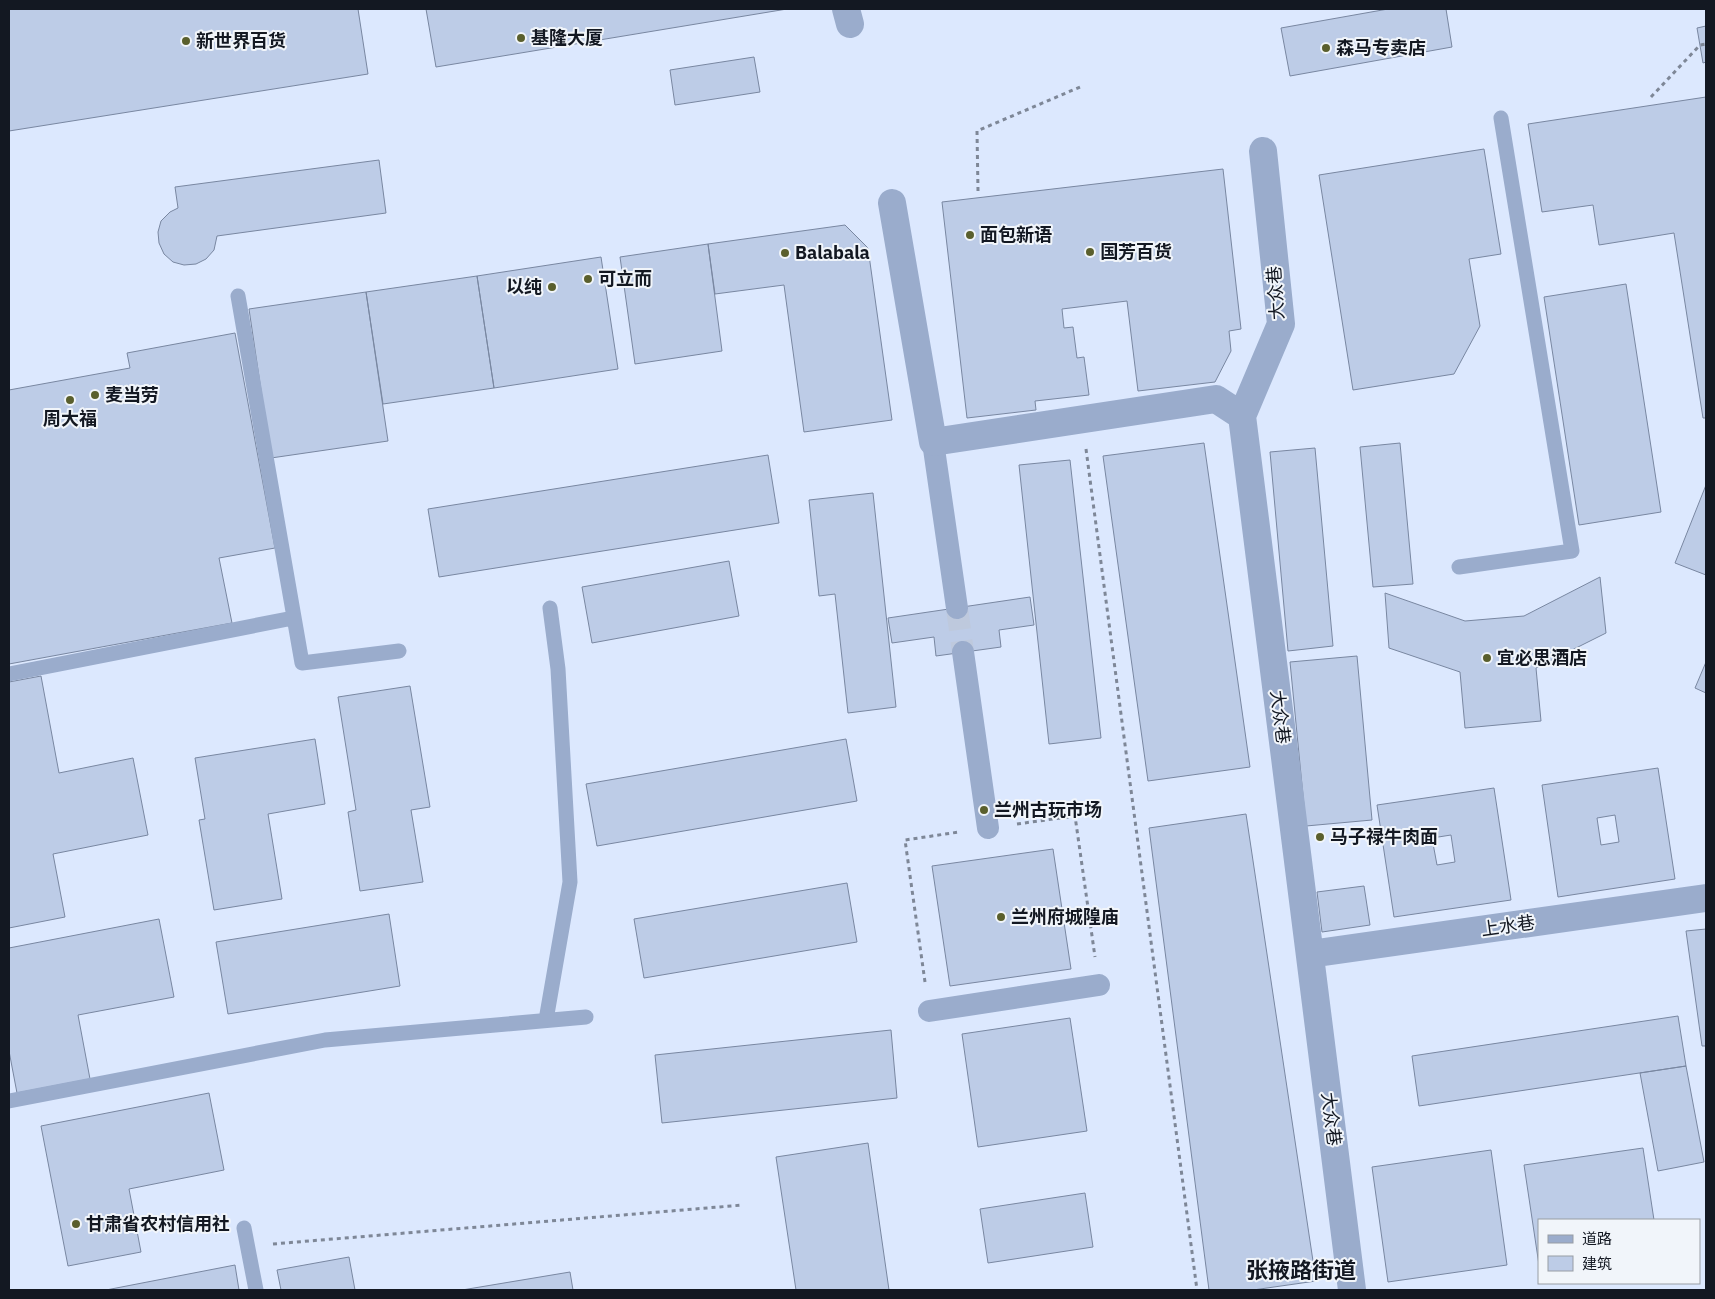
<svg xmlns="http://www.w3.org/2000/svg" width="1715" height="1299" font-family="'IBM Plex Sans','Noto Sans SC',sans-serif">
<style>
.building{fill:#bdcce7;stroke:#7987a1;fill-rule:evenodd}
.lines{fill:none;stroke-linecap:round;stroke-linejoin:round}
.pedestrian-tunnel{stroke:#bec9dd;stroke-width:22;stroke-dasharray:22 11;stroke-linecap:butt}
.path{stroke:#7e8797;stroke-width:3;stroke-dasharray:4 4;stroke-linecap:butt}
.service{stroke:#9aaccc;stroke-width:15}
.pedestrian{stroke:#9aaccc;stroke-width:22}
.minor{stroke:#9aaccc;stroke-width:28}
.poi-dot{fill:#5a5f2d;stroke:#f1f5fa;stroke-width:2}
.labels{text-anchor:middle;stroke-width:4;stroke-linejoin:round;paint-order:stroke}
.poi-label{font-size:18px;font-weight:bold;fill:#131822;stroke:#f1f5fa;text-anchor:start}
.street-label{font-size:18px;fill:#131822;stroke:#f1f5fa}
.district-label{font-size:22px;font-weight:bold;fill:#131822;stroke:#f1f5fa}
</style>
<rect width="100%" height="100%" fill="#dce8fe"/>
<path class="building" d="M9,9h349l10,65 -359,57z
M426,9h361l-351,58z
M1388,9h58l6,38 -162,29 -9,-48z
M1706,26v36l-3,1 -6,-35z
M754,57l6,35 -85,13 -5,-35z
M1706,97v321h-3l-29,-185 -75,12 -6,-40 -51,7 -14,-88z
M1484,149l17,105 -32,5 11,67 -26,48 -101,16 -34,-215z
M379,160l7,53 -169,23 -3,14 -8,9 -10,5 -12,1 -11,-3 -9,-8 -5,-11 -1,-11 3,-11 9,-9 8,-4 -3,-21z
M1223,169l18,160 -12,2 2,20 -16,31 -77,9 -11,-90 -65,8 2,19 9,-1 4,31 7,-1 5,38 -54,6 1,9 -69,8 -25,-216z
M845,225l23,23 24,172 -88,12 -20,-147 -69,9 -7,-50z
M708,244l14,107 -87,13 -15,-107z
M601,257l17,112 -124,19 -17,-112z
M477,276l17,112 -111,16 -17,-112z
M1626,284l35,228 -82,13 -35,-228z
M366,292l22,149 -117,17 -22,-149z
M235,333l40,215 -56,10 13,65 -223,41v-274l121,-22 -3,-15z
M1204,443l46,324 -102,14 -45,-325z
M1400,443l13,141 -40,3 -13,-140z
M1315,448l18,198 -45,5 -18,-199z
M768,455l11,68 -340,54 -11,-68z
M1070,460l31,278 -52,6 -30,-279z
M1706,485v90l-31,-12z
M873,493l23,214 -48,6 -13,-119 -16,2 -10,-96z
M729,561l10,55 -147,27 -10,-56z
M1600,577l6,56 -70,35 5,53 -76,7 -5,-56 -71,-24 -4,-55 80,28 59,-5z
M1030,597l4,28 -35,5 2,17 -65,9 -2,-19 -42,6 -4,-25z
M1357,656l15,164 -66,6 -16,-164z
M1706,662v31l-11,-5z
M41,676l18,97 74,-15 15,77 -95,19 12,63 -56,11v-246z
M410,686l20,121 -19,3 12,72 -63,9 -12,-79 8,-2 -18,-113z
M315,739l10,65 -57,10 14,85 -68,11 -15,-90 6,-1 -10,-61z
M846,739l11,62 -260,45 -11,-62z
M1658,768l17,111 -117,18 -16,-112zM1615,815l4,27 -18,3 -4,-27z
M1494,788l17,112 -117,17 -17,-112zM1451,835l4,27 -18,3 -5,-27z
M1246,814l70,467 -63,9h-44l-60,-462z
M1053,849l18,120 -121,17 -18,-120z
M847,883l10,59 -213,36 -10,-59z
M1364,886l6,39 -48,7 -5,-40z
M389,914l11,72 -172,28 -12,-72z
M159,919l15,78 -96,18 12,64 -73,14 -8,-42v-103z
M1706,929v117h-4l-16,-115z
M1678,1016l8,50 -267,40 -7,-50z
M1070,1018l17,113 -109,16 -16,-113z
M891,1030l6,68 -235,25 -7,-68z
M1686,1066l18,96 -46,9 -18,-98z
M209,1093l15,77 -95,19 12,63 -73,14 -27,-140z
M868,1143l21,147h-93l-20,-133z
M1643,1148l11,72h-115v45l-15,-100z
M1491,1150l16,115 -119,17 -16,-115z
M1085,1193l8,54 -105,16 -8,-54z
M349,1257l6,33h-74l-4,-20z
M235,1265l4,25h-133z
M570,1272l3,18h-111z"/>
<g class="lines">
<path class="pedestrian-tunnel" d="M957,608l6,44"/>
<path class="path" d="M1651,97l49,-52 6,-1
M978,191l-1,-60 103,-44
M1086,449l111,841
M1017,824l58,-8 20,141
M925,982l-20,-142 54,-8
M273,1244l470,-39"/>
<path class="service" d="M238,296l64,367 97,-12
M1459,567l113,-16 -71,-433
M9,674l284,-56
M546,1020l24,-138 -12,-213 -8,-61
M9,1101l316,-61 261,-23
M244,1228l12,62"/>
<path class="pedestrian" d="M933,442l24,166
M963,652l25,176
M929,1011l170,-26"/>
<path class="minor" d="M846,9l4,15
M1263,151l18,173 -39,92 110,874
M892,203l41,239 283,-43 26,17
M1310,954l396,-56"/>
</g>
<g class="poi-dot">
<circle cx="521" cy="38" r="5"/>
<circle cx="186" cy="41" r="5"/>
<circle cx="1326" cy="48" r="5"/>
<circle cx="970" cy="235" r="5"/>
<circle cx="1090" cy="252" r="5"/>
<circle cx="785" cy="253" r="5"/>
<circle cx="588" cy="279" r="5"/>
<circle cx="552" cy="287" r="5"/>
<circle cx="95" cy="395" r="5"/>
<circle cx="70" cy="400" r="5"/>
<circle cx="1487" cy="658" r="5"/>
<circle cx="984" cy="810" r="5"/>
<circle cx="1320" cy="837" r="5"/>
<circle cx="1001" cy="917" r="5"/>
<circle cx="76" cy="1224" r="5"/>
</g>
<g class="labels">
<g class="poi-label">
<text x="531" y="44">基隆大厦</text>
<text x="196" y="47">新世界百货</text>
<text x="1336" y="54">森马专卖店</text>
<text x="980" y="241">面包新语</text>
<text x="1100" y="258">国芳百货</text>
<text x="795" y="259">Balabala</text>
<text x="598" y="285">可立而</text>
<text x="542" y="293" text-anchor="end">以纯</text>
<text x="105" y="401">麦当劳</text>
<text x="70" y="425" text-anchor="middle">周大福</text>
<text x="1497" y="664">宜必思酒店</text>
<text x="994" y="816">兰州古玩市场</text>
<text x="1330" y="843">马子禄牛肉面</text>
<text x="1011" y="923">兰州府城隍庙</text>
<text x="86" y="1230">甘肃省农村信用社</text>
</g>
<g class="street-label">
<text transform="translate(1276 293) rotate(-94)" y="6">大众巷</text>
<text transform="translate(1280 717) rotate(83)" y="6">大众巷</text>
<text transform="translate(1508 926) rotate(-8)" y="6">上水巷</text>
<text transform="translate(1331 1119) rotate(83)" y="6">大众巷</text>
</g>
<g class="district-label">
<text x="1301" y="1278">张掖路街道</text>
</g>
</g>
<rect width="1715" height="1299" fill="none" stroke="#131822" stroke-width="20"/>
<rect x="1538" y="1219" width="162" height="65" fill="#f1f5fa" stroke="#989da4"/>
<rect x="1548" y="1235" width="25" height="8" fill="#9aaccc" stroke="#989da4"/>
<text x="1582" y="1244" font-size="15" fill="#131822">道路</text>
<rect x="1548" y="1256" width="25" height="15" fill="#bdcce7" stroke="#989da4"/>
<text x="1582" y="1269" font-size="15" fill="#131822">建筑</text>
</svg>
